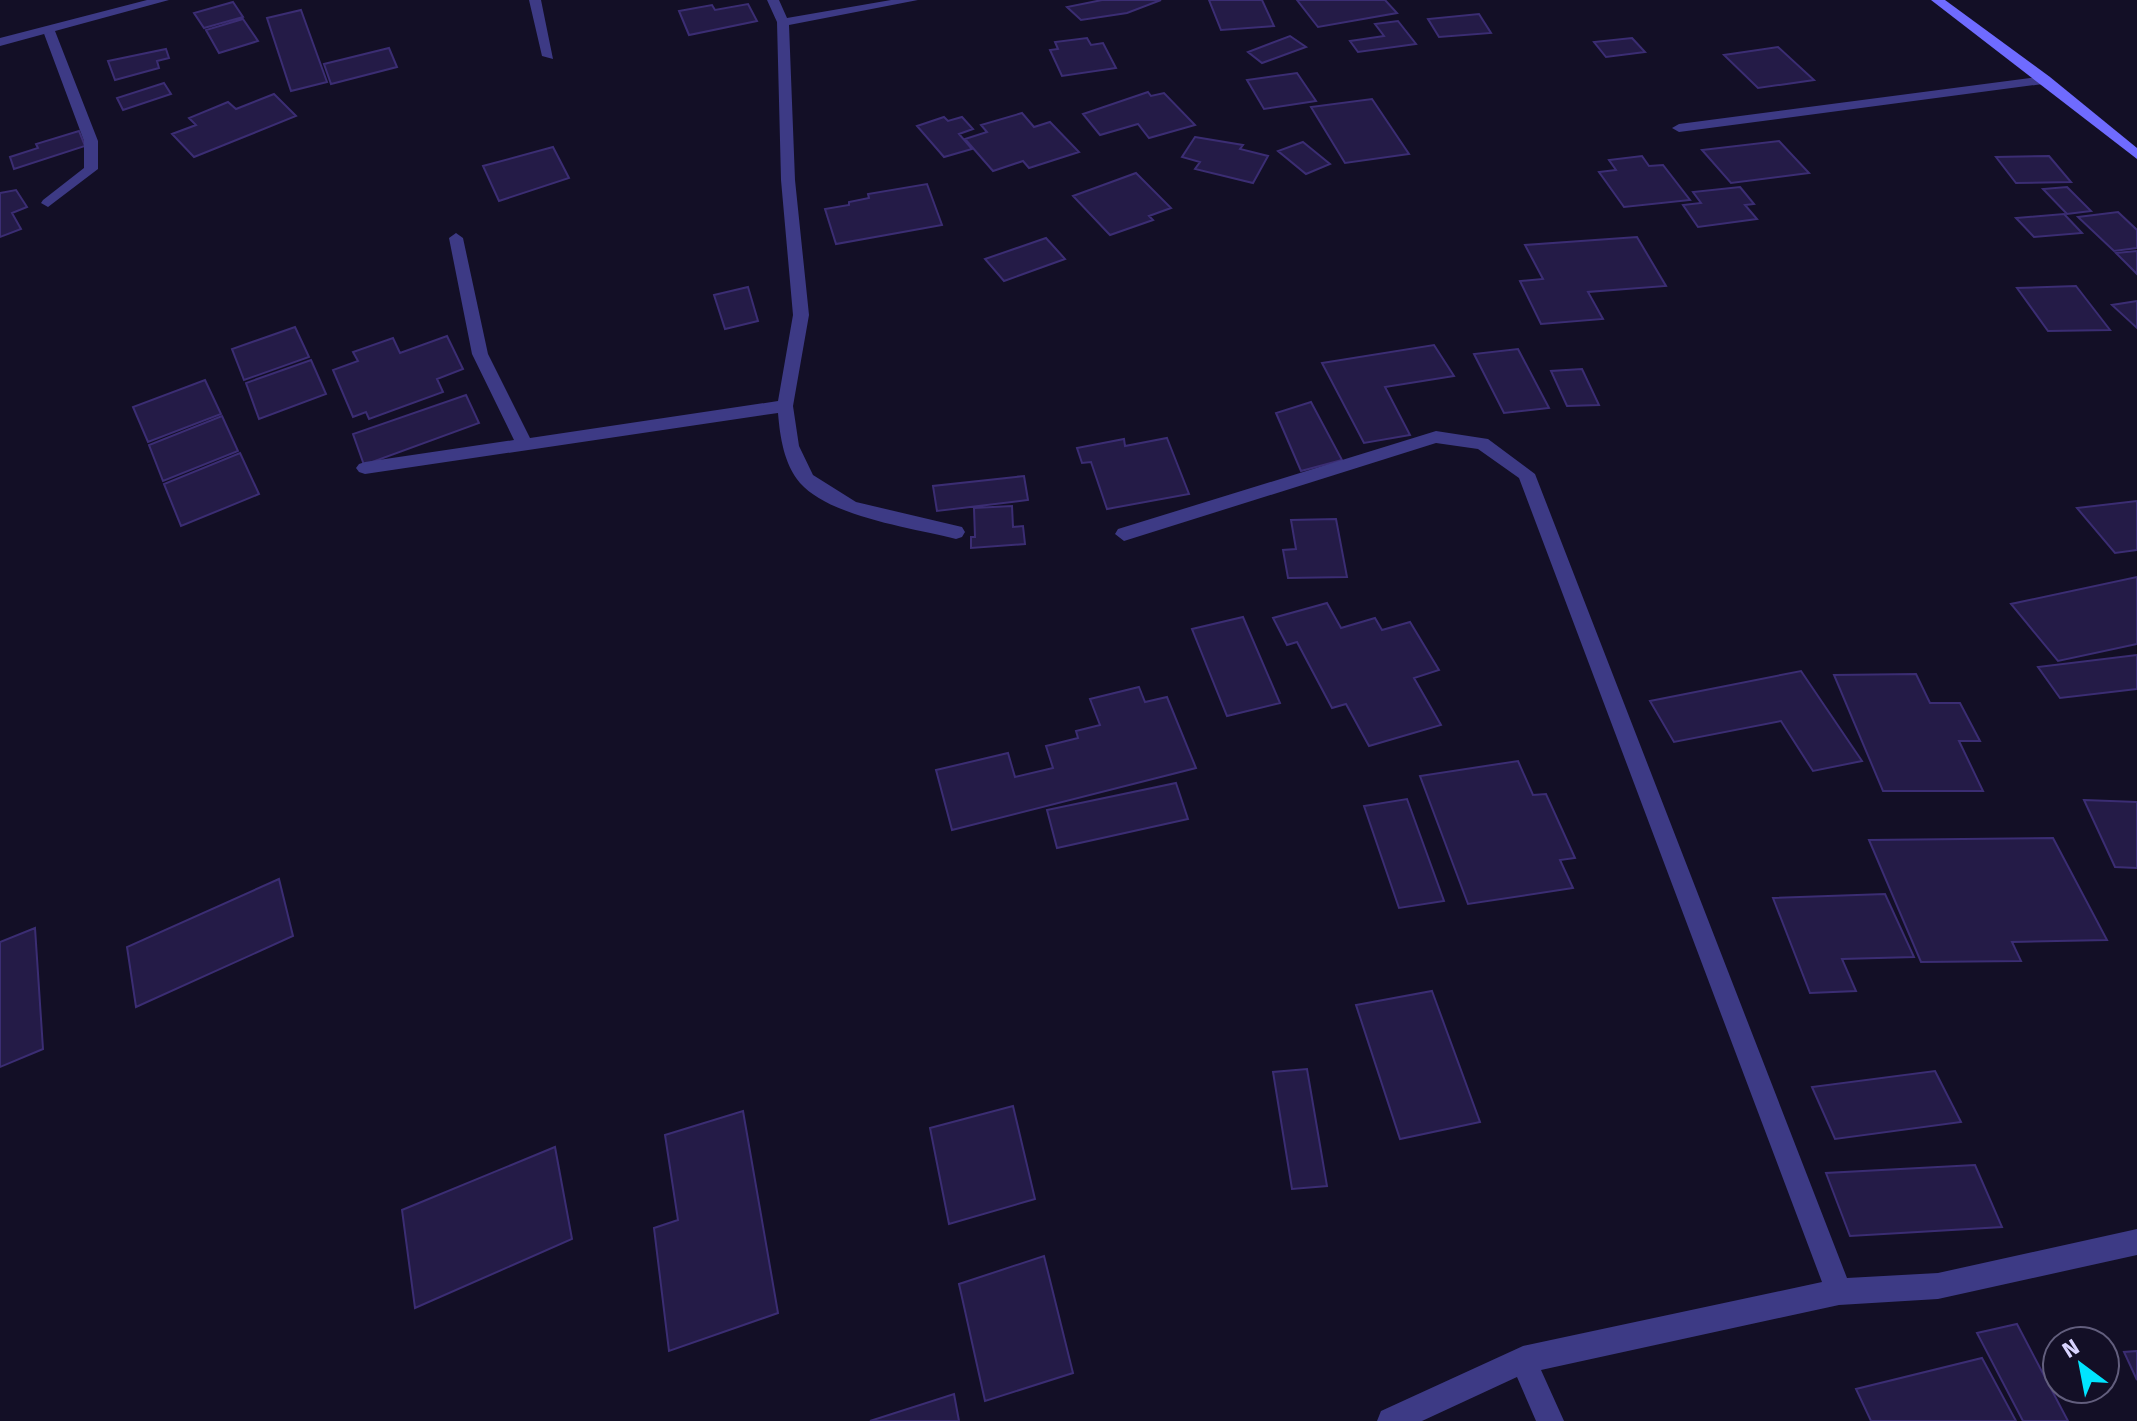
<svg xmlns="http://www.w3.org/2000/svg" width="2137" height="1421" font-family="'Fira Sans',sans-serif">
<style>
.building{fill:#241b47;stroke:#3b2d73;stroke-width:2}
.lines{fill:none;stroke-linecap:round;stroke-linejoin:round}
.lane{fill:#3d3a85;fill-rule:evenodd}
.street{fill:#3d3a85;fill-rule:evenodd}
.secondary{fill:#6f6bff;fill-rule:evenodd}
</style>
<rect width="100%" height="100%" fill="#130f26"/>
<path class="building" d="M1102,0h59l-34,13 -46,7 -14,-13z
M1209,0h53l12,26 -53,4z
M1297,0h88l12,13 -79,14z
M233,2l10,15 -39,11 -10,-15z
M748,4l9,17 -68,14 -10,-24 33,-6 3,5z
M301,10l26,72 -36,9 -24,-73z
M1479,14l12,19 -52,4 -11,-18z
M243,19l15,22 -39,12 -13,-23z
M1398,21l18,23 -58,8 -8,-11 34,-5 -9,-12z
M1290,36l16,11 -44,16 -14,-11z
M1087,38l4,7 12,-2 13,25 -54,8 -12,-26 8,-1 -3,-7z
M1632,38l13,14 -39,5 -12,-15z
M1778,47l36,33 -56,8 -34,-33z
M389,48l8,19 -66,17 -7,-20z
M166,49l3,9 -12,3 2,7 -44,12 -7,-19z
M1297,73l19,28 -52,8 -17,-29z
M164,83l7,11 -48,16 -6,-12z
M1148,92l3,4 13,-3 31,32 -46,13 -11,-14 -38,11 -17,-21z
M274,94l22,22 -102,41 -22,-23 24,-9 -7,-7 39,-16 8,7z
M1372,99l37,55 -64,9 -34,-56z
M1022,113l12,14 16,-5 29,30 -50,16 -6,-7 -30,10 -28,-32 22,-7 -6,-7z
M944,117l4,4 14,-4 11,12 -14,5 13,15 -28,8 -27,-31z
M79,131l6,15 -71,23 -4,-12 28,-9 -2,-4z
M1195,137l48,8 -3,4 28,7 -15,27 -58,-14 5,-7 -18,-5z
M1779,141l30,32 -78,10 -29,-33z
M1303,142l27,22 -24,10 -28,-23z
M553,147l16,31 -70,23 -16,-35z
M1642,156l7,10 14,-1 27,35 -66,7 -25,-35 17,-2 -7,-10z
M2049,156l22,26 -55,1 -20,-26z
M1136,173l35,35 -22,8 4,4 -43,15 -37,-39z
M927,184l15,41 -106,19 -11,-35 24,-4v-3l20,-4 -1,-4z
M1740,187l14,17 -9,1 12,14 -59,8 -15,-22 18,-2 -8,-11z
M2067,187l24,24 -24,3 -24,-25z
M16,190l11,17 -15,6 9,16 -21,8v-44z
M2118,212l19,18v18l-23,3 -36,-34z
M2064,214l18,19 -48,4 -18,-19z
M1637,237l29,49 -78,6 15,27 -62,5 -21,-43 23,-2 -18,-34z
M1046,238l19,21 -61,22 -19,-22z
M2137,251v23l-21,-21z
M2076,286l34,44 -62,1 -31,-43z
M748,287l10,34 -33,8 -11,-34z
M2137,301v27l-25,-23z
M295,327l14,30 -65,23 -12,-31z
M447,336l16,33 -26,10 6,13 -74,27 -3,-7 -13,5 -20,-47 25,-9 -5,-9 40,-14 7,15z
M1434,345l20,31 -69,11 25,48 -46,8 -42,-80z
M1518,349l31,59 -45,5 -30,-59z
M311,360l15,34 -67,25 -13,-36z
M1582,369l17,36 -32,1 -16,-35z
M205,380l16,34 -73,28 -15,-35z
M466,395l13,28 -115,42 -11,-31z
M1311,402l31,58 -41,11 -25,-58z
M222,416l16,35 -75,30 -14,-36z
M1167,438l22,56 -82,15 -16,-47 -9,1 -5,-15 47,-9 1,7z
M240,453l19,41 -78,32 -17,-42z
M1024,476l4,24 -91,11 -4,-25z
M2137,501v49l-22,3 -38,-45z
M1012,506l1,21 10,-1 2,18 -54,4v-11h4l-1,-29z
M1336,519l11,58 -59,1 -5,-28 13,-1 -5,-29z
M2137,577v67l-79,17 -47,-57z
M1327,603l14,25 34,-10 7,12 28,-8 29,48 -25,8 27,47 -72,21 -23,-42 -14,4 -35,-66 -10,3 -14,-27z
M1243,617l37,86 -53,13 -35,-87z
M2137,655v34l-77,9 -22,-31z
M1801,671l61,90 -49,10 -32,-50 -107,21 -24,-41z
M1916,674l14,29h30l20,38h-21l24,50h-100l-49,-116z
M1139,687l6,15 22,-5 29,71 -244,62 -16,-60 72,-17 7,24 38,-9 -7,-22 32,-8 -2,-7 24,-6 -10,-26z
M1518,761l15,34 13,-1 29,64 -15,2 13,28 -105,16 -48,-128z
M1176,783l12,36 -131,29 -10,-38z
M1407,799l37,102 -45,7 -35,-102z
M2084,800l53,2v66l-22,-1z
M2053,838l54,102 -95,2 9,19 -100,1 -52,-122z
M279,879l14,57 -157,71 -9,-60z
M1885,894l29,63 -72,2 14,32 -46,2 -37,-95z
M35,928l8,121 -43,18v-125z
M1432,991l48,131 -80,17 -44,-134z
M1307,1069l20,117 -35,3 -19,-117z
M1935,1071l26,51 -126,17 -23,-52z
M1013,1106l22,93 -86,25 -19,-96z
M743,1111l35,202 -109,38 -15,-123 24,-8 -13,-85z
M555,1147l17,92 -157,69 -13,-98z
M1975,1165l27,62 -152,9 -24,-63z
M1044,1256l29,117 -88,28 -26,-117z
M2017,1324l51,97h-45l-46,-88z
M2137,1351v29l-13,-28z
M1982,1358l34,63h-145l-15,-32z
M954,1394l5,27h-89z"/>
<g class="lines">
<path class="lane" d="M49,27l6,4 43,110v28l-50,38 -7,-4 2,-3 41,-32v-27l-41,-110z"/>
<path class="street" d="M147,0h22l-169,46v-8z
M529,0h12l12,59 -11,-3z
M767,0h12l8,18 104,-18h27l-129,25 6,155 14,135 -16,91 6,40 14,29 43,27 106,25 3,5 -3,5 -6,2c-43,-11 -126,-22 -156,-56 -16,-19 -20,-46 -22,-70l-413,61 -6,-2 -3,-4 3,-4 6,-2 149,-22 -42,-86 -23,-116 7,-5 7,5 25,116 42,84 248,-37 15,-86 -12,-135 -4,-158z
M2045,76l5,1v6l-371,49 -7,-4 7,-4z
M1436,431l52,8 47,35 312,804 91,-5 199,-44v26l-199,44 -99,6 -298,65 23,51h-28l-19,-44 -95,44h-45l4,-10 142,-65 299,-64 -303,-804 -41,-29 -42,-6 -312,98 -9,-7 3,-5z"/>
<path class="secondary" d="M1931,0h14l105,77 87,71v11z"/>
</g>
<g transform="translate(2081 1365) rotate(328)"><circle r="38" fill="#130f26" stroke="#625e7d" stroke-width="2"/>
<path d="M0-6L14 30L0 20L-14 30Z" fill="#00e5ff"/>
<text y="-12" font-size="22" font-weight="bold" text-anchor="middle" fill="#d9d4ff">N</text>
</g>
</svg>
